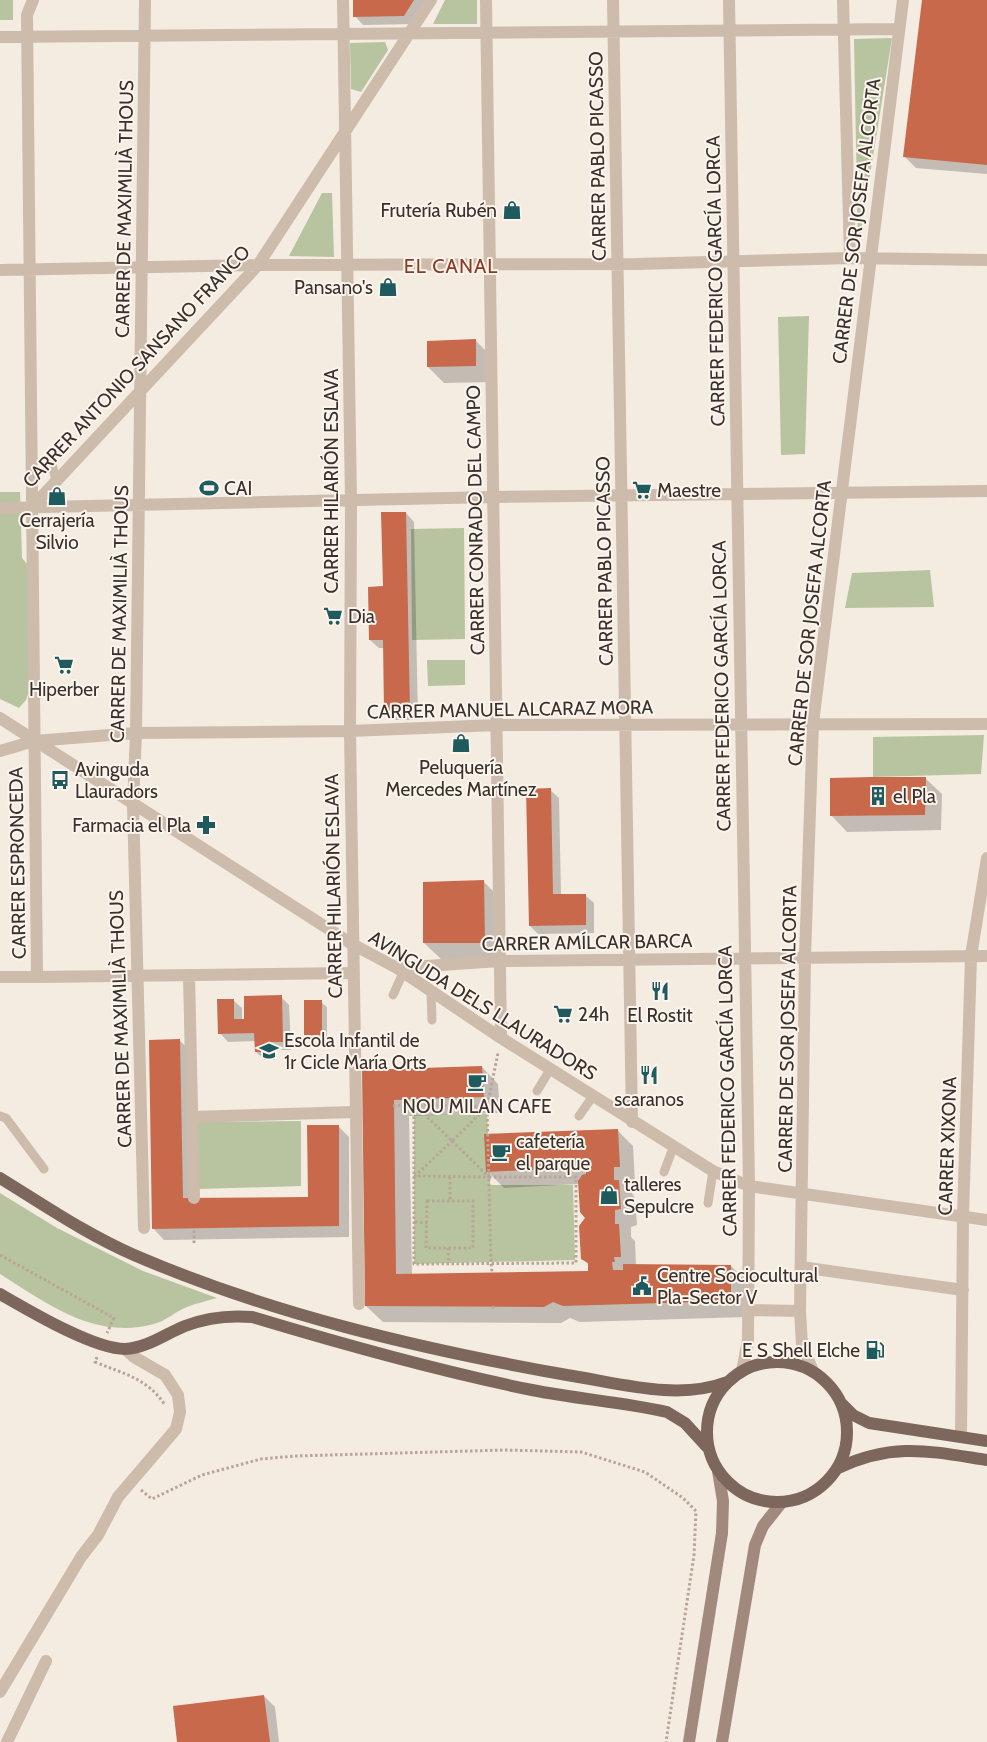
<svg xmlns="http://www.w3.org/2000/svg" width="987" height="1742" font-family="Cabin,sans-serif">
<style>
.green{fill:#b8c4a0}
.shadow{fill:#0003}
.building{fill:#c8694b}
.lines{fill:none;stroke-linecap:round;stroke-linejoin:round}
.path{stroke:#b9a596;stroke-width:3;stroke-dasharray:2.5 2.5;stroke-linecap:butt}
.service{stroke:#cdbbac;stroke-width:9}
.pedestrian{stroke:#cdbbac;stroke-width:12}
.minor{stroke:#cdbbac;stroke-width:12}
.tertiary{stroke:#cdbbac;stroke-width:12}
.secondary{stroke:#a18a7d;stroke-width:12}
.primary{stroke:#7d675c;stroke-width:12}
.labels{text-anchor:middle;stroke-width:4;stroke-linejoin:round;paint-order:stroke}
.street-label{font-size:19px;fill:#3b302b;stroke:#fbf5ee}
.poi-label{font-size:19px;fill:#3b302b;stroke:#fbf5ee;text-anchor:start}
.neighbourhood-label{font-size:20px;letter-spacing:1px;fill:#8c3b22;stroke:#fbf5ee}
</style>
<rect width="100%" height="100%" fill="#f4ebe1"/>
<path class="green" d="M0,0h13v20h-13z
M445,0h32v24h-44z
M892,38l-34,212 -4,-211z
M385,42l3,8 -27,42 -10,-3 -1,-46z
M322,193h10l2,64 -45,-1z
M809,316l-4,138 -24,1 -3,-138z
M0,492h20l2,66 6,7 1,126 -3,9 -7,8 -19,-9z
M464,528l1,111 -53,1 -1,-111z
M930,570l4,37 -89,1 7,-35z
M427,660h38v25l-37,1z
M984,735l-3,39 -108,3v-40z
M487,1114l3,71h83l2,75 -161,4v-149z
M301,1121v65l-102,3 -2,-67z
M0,1193l57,35 86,43 74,27c-10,3 -20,5 -30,9 -11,4 -21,14 -33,17 -60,16 -106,-20 -154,-50z"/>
<path class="shadow" d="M354,0h74l-15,24 -50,1 -8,-9z
M925,0h62v174l-71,-6 -11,-11z
M476,341l16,16v25l-48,1 -16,-16z
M406,513l8,9 4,198h-24l-9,-8 -1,-64h-5l-9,-8z
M925,778l17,16 -1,36 -94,2 -16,-17z
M550,790l9,8 2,97h24l9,8v30l-56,1 -8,-8z
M484,882l16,16v61h-59l-17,-16z
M281,997l8,8 2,45h-16v10h-10l-9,-8v-11l-28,1 -8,-9 13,-33 9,8v12h4z
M321,1002l6,5v33h-16l-6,-5z
M179,1040l12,11 3,148 116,-1 28,-72 11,11v100l-185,3 -11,-12z
M482,1067l16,17 2,29 -91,3 3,159 178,-3 -1,-7 -6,-6 3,-41 -7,-34 -75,4 -16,-16 129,-42 16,16 2,37h-6l1,7 5,8 2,27 -6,2v10l4,4 1,25h95l16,16v35l-167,5 -10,-4 -9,5 -178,-1 -17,-16 -3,-235z
M264,1696l11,11 4,35h-100z"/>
<path class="building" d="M353,0h61l-10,16 -51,1z
M922,0h65v165l-84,-8z
M476,339v27l-49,1v-26z
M381,512h25l4,200h-26l-1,-72h-14l-1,-53 15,-1z
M873,777h53l-1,38 -95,1v-38z
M551,788l2,106h33v31l-57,1 -3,-137z
M484,880l1,63h-62v-61z
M282,995l1,47h-16l1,10h-13l-1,-19 -36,1 -1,-35h17v20h10v-23z
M304,1000h18v35h-18z
M180,1039l3,159 125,-1 -1,-72h32v101l-187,3 -3,-189z
M482,1066l2,31 -90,3 2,174 192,-3v-8l-7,-4 -2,-33 6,-8 -5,-6 -2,-31 4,-6 4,-1v-7l-100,5 -2,-38 134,-5 2,38h-6v13h5l2,29 -6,1v14h4l2,33h-7l1,5h-3l1,8h10v-6l108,1v36l-168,5 -10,-4 -9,5 -179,-1 -3,-236z
M264,1695l6,47h-93l-4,-36z"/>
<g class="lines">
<path class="path" d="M393,1106l21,-2 38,37 35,-34 11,-54
M452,1141l37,36 -74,-1z
M450,1177v24
M489,1177h87v86l-162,1v-160l73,3 4,156 1,9
M427,1201h46v47h-47z
M415,1222l12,1
M194,1243v-15
M448,1248l1,15
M0,1255l114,63 -7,15
M493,1306l1,3
M97,1357l-2,5c29,12 52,16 70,43
M141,1490l11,9 50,-24 59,-16 34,-3 210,-6 76,2 64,20 38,26 13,13 -2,44 -28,187"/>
<path class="service" d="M52,464l4,17
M431,991l1,29
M393,995l10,-22
M537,1091l14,-23
M0,1116l6,2 38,51
M579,1116l14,-20
M664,1172l9,-24
M708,1203l5,-32"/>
<path class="pedestrian" d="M0,751l34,-10
M133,804l11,424
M189,975l5,223
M37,977l316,-4
M193,1117l162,-5"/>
<path class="minor" d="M343,0l8,500 -1,231 9,573
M486,0l15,1038
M613,0l19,1122
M729,0l20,1186 -1,154 -6,31
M843,0l7,258
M0,37l899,-8
M0,270l258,-5 378,-1 214,-6 137,2
M32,507l226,-242 173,-265
M0,508l493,-11 494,-6
M0,718l352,226 45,24 104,70 212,133 36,15 238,34
M34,741l102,-8 214,-2 147,-6 490,-1
M133,804l3,-71 9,-733
M397,968l103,-7 487,-5
M0,977h37l-10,-962 6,-15
M801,1267l162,23
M748,1310l52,1
M813,1371l-11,-26 -2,-34 5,-354 8,-234 90,-723
M961,1437l2,-221 8,-260 16,-98
M7,1742l39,-81"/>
<path class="tertiary" d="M0,1692l81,-135 17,-22 20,-38 58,-68 4,-17 -2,-17 -13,-20 -31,-18 -9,-8"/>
<path class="secondary" d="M689,1742l33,-209 1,-32 -5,-30
M722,1742l33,-197 8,-19 19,-24"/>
<path class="primary" d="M0,1178c44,27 86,56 134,77 137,59 286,94 433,120 52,8 110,26 160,7
M0,1294c28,16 93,55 125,55 22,-1 40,-15 60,-23 23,-9 43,-11 67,-9 93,28 185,54 280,73 45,9 90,12 135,22l18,11 22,24
M707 1432a70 70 0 1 1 140 0a70 70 0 1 1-140 0Z
M842,1404l11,11 16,8 118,18
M838,1468c55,-26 91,-17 149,-8"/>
</g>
<defs>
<g id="shop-bare" transform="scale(1.5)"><path d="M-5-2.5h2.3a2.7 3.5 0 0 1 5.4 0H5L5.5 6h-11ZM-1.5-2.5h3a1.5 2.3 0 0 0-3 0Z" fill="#1f5a5e" stroke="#fbf5ee" stroke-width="2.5" paint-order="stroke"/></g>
<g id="stadium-bare" transform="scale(1.5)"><path d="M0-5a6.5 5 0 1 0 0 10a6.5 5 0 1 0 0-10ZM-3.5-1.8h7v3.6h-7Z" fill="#1f5a5e" stroke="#fbf5ee" stroke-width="2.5" paint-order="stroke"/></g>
<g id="supermarket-bare" transform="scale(1.5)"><path d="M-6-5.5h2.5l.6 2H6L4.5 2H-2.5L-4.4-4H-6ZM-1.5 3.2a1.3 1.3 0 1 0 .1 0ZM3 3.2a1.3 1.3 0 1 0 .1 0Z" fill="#1f5a5e" stroke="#fbf5ee" stroke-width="2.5" paint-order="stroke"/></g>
<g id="bus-bare" transform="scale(1.5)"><path d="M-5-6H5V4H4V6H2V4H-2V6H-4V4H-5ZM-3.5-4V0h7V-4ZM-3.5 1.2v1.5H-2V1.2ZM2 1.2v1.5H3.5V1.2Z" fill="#1f5a5e" stroke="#fbf5ee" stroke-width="2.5" paint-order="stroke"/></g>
<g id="building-bare" transform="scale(1.5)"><path d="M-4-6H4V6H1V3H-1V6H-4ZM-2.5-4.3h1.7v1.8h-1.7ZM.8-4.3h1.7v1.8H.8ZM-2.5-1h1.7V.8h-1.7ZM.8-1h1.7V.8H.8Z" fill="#1f5a5e" stroke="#fbf5ee" stroke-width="2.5" paint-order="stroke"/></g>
<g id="pharmacy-bare" transform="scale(1.5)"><path d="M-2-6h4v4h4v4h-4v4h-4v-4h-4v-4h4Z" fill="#1f5a5e" stroke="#fbf5ee" stroke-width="2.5" paint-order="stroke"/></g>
<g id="restaurant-bare" transform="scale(1.5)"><path d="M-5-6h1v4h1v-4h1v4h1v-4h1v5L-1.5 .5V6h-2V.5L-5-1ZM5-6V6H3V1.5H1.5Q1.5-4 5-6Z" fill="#1f5a5e" stroke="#fbf5ee" stroke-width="2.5" paint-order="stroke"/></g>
<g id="school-bare" transform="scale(1.5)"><path d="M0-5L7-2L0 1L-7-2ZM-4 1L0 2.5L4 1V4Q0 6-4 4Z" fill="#1f5a5e" stroke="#fbf5ee" stroke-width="2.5" paint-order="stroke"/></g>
<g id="cafe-bare" transform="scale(1.5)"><path d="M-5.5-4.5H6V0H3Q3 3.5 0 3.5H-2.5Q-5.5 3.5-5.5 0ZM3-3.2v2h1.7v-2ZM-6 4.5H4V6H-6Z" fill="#1f5a5e" stroke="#fbf5ee" stroke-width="2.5" paint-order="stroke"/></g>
<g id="civic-bare" transform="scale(1.5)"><path d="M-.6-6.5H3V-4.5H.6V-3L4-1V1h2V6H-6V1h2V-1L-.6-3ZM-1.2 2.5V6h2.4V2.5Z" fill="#1f5a5e" stroke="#fbf5ee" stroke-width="2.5" paint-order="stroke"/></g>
<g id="fuel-bare" transform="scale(1.5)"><path d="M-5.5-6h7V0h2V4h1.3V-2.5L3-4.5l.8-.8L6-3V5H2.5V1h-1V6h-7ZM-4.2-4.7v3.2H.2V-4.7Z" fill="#1f5a5e" stroke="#fbf5ee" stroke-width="2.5" paint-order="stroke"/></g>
</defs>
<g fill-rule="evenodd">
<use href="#shop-bare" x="512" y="210"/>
<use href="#shop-bare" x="388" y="287"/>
<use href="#stadium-bare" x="209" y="488"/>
<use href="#supermarket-bare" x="642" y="490"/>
<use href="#shop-bare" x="57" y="496"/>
<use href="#supermarket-bare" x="333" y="616"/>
<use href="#supermarket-bare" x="64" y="665"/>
<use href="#shop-bare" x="461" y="743"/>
<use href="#bus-bare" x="60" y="780"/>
<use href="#building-bare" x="878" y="796"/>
<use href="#pharmacy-bare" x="206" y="825"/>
<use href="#restaurant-bare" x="660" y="991"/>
<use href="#supermarket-bare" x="563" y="1014"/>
<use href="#school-bare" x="269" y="1051"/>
<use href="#restaurant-bare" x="649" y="1075"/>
<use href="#cafe-bare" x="477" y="1082"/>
<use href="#cafe-bare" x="501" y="1152"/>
<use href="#shop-bare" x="609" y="1195"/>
<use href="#civic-bare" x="642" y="1286"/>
<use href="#fuel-bare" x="875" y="1350"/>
</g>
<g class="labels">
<g class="street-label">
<text transform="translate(597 156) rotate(-91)" y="7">CARRER PABLO PICASSO</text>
<text transform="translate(124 209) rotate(-89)" y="7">CARRER DE MAXIMILIÀ THOUS</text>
<text transform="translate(856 221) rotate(-83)" y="7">CARRER DE SOR JOSEFA ALCORTA</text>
<text transform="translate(715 281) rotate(-91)" y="7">CARRER FEDERICO GARCÍA LORCA</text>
<text transform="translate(136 366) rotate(-47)" y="7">CARRER ANTONIO SANSANO FRANCO</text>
<text transform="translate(331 481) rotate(-90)" y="7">CARRER HILARIÓN ESLAVA</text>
<text transform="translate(475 520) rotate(-91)" y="7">CARRER CONRADO DEL CAMPO</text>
<text transform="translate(604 561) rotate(-91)" y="7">CARRER PABLO PICASSO</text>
<text transform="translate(119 614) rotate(-89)" y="7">CARRER DE MAXIMILIÀ THOUS</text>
<text transform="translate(809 623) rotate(-84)" y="7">CARRER DE SOR JOSEFA ALCORTA</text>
<text transform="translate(721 686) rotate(-91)" y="7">CARRER FEDERICO GARCÍA LORCA</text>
<text transform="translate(510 709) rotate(-1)" y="7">CARRER MANUEL ALCARAZ MORA</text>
<text transform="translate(17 863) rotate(-91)" y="7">CARRER ESPRONCEDA</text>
<text transform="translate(333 886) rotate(-91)" y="7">CARRER HILARIÓN ESLAVA</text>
<text transform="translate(587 942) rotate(-1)" y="7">CARRER AMÍLCAR BARCA</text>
<text transform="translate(483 1005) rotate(32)" y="7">AVINGUDA DELS LLAURADORS</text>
<text transform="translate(120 1019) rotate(-92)" y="7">CARRER DE MAXIMILIÀ THOUS</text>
<text transform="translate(787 1029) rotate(-89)" y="7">CARRER DE SOR JOSEFA ALCORTA</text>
<text transform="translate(727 1091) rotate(-91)" y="7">CARRER FEDERICO GARCÍA LORCA</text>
<text transform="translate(947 1146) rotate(-88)" y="7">CARRER XIXONA</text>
</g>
<g class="poi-label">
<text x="497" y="217" text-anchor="end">Frutería Rubén</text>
<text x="373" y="294" text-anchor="end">Pansano's</text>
<text x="224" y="495">CAI</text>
<text x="657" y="497">Maestre</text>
<text x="57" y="527" text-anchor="middle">Cerrajería<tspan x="57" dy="22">Silvio</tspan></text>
<text x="348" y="623">Dia</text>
<text x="64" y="696" text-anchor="middle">Hiperber</text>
<text x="461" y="774" text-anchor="middle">Peluquería<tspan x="461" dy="22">Mercedes Martínez</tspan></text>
<text x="75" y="776">Avinguda<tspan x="75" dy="22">Llauradors</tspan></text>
<text x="893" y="803">el Pla</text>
<text x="191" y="832" text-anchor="end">Farmacia el Pla</text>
<text x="578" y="1021">24h</text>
<text x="660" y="1022" text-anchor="middle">El Rostit</text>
<text x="284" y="1047">Escola Infantil de<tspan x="284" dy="22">1r Cicle María Orts</tspan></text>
<text x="649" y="1106" text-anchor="middle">scaranos</text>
<text x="477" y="1113" text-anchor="middle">NOU MILAN CAFE</text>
<text x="516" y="1148">cafetería<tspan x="516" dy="22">el parque</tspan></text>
<text x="624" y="1191">talleres<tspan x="624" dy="22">Sepulcre</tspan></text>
<text x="657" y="1282">Centre Sociocultural<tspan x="657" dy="22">Pla-Sector V</tspan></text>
<text x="860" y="1357" text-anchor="end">E S Shell Elche</text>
</g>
<g class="neighbourhood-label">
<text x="451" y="273">EL CANAL</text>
</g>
</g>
</svg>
